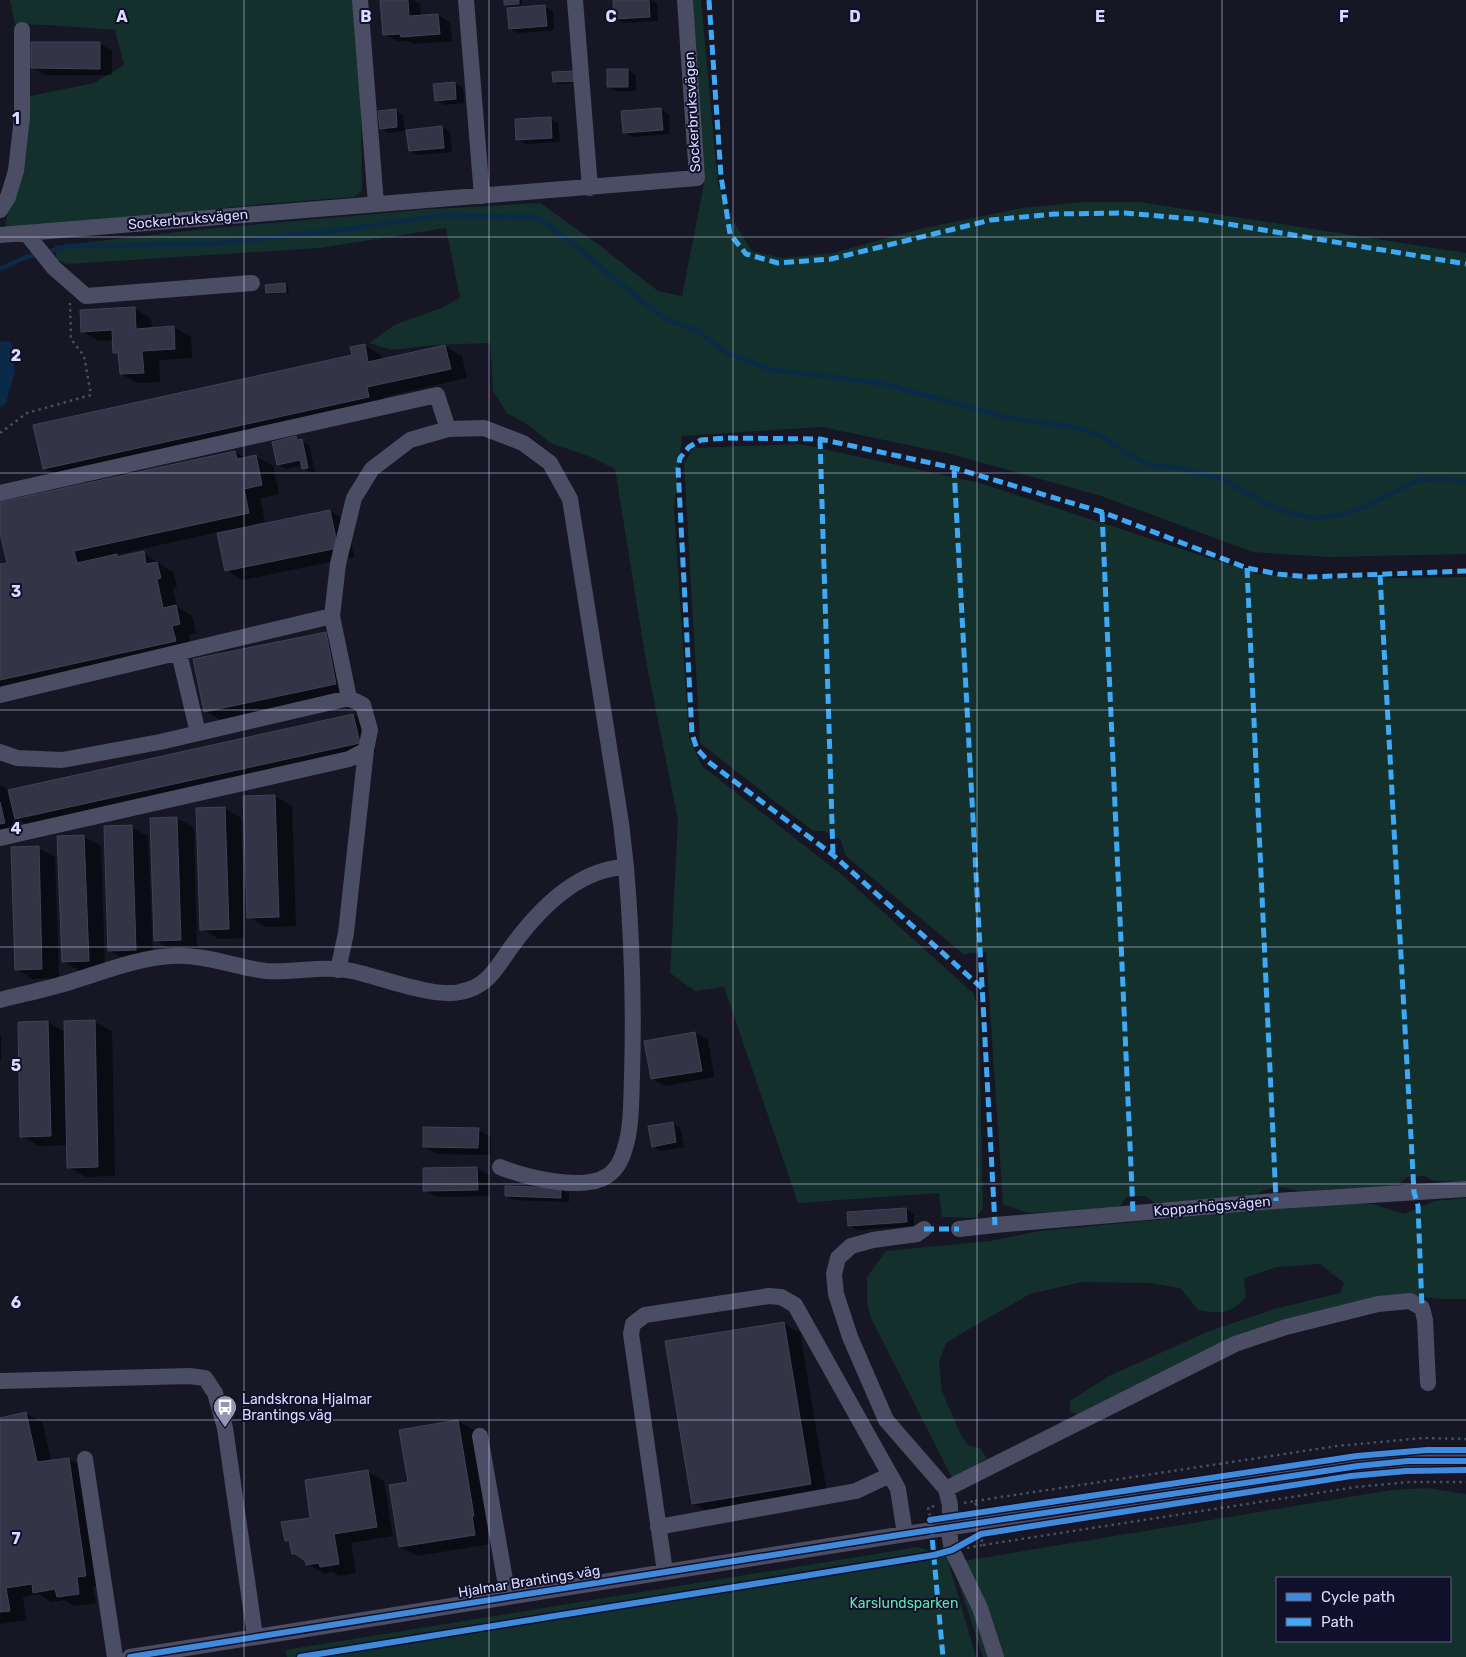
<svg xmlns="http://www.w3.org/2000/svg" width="1466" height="1657" font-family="Rubik,sans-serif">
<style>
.green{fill:#13302c;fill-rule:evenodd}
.water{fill:#0a2a47}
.shadow{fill:#0007}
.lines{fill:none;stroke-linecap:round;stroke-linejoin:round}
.stream{stroke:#0a2a47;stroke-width:4.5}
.building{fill:#343446;stroke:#414158}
.path{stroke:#42525e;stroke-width:2.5;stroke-dasharray:2.5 4;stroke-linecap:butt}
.minor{stroke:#4b4d65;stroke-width:16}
.quiet{stroke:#3fa9f5;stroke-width:5;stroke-dasharray:10 5;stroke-linecap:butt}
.cycleway-casing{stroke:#10102a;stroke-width:9}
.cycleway{stroke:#408adc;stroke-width:6}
.grid{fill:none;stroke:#d9dbff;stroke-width:1;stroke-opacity:0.55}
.labels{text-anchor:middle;stroke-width:4;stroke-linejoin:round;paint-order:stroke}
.street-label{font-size:14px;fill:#d9dbff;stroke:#10102a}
.poi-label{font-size:14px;fill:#d9dbff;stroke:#10102a;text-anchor:start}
.park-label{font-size:14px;fill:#60e4ac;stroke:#10102a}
.grid-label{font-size:16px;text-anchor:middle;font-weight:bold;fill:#d9dbff;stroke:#10102a;stroke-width:4;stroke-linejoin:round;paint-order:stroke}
</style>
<rect width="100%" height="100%" fill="#161624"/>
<path class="green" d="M10,0h343l8,104 1,87 -8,6 -91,7 -220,23h-38l6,-30 4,-98 79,-16 30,-18 -9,-35 -67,-5 -33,-1z
M693,0h8l17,184 15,37 19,30 31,7 50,-5 87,-24 102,-21 62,-6h56l326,51v301l-138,3 -75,-5 -152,-56 -150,-42 -129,-27 -140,9 -8,72 15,229 13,29 139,108 133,120 5,23 4,192 -8,9 -33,-1 -3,-24 -141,10 -74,-216 -29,4 -25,-18 8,-153 -32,-159 -31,-192 -26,-13 -39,-13 -20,-17 -23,-13 -14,-22 -3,-48 -56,2 -42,5 -23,-7 25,-18 47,-17 19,-10 -14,-70 -126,20 -253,16 -10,-4 -2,-14 149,-17 226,-20 110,-6 59,42 59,46 24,5 23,-117 -4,-43z
M800,444l180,39 278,91 63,5 145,-2v604h-31l-10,-5 -18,1 -10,9 -99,5c-16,-5 -30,-6 -43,5l-100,7 -10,-7 -19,1 -8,12 -90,4 -25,-9 -17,-252 -23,2 -117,-98 -6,-17 -15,-8h-12l-113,-88 -16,-280 10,-15z
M1466,1198v101h-25l-38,-4 -130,30 -191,91 -12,-5v-10l39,-25 98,-44 67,-23 66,-16 4,-10 -24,-19 -43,3 -33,11 2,19c-16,18 -26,17 -48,13l-18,-22 -30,-5 -68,-1 -52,12 -61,35 -23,14 -7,20 3,28 19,44 8,11 11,2 7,10 -9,7 -25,15 -82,-162 -4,-16v-25l19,-26 104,-10 50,-10 293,-28 40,1 31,10 30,-13z
M1427,1488l39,6v163h-483l-31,-94 439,-73zM1277,1578h173v63h-173z
M918,1547l29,10 29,100h-689l-2,-7z"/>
<path class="water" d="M0,341l11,1 4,29 -9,32 -6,5z"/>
<path class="shadow" d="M381,0h32l7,4 1,13 17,-2 12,8 2,18 -38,3 -6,-3h-11l-13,-7z
M505,0h17v5l-13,1 -3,-2z
M637,0h13l7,4 1,17 -34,2 -9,-4z
M545,7l8,4 1,19 -36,3 -8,-4z
M100,44l12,7v24h-67l-13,-8z
M628,70l8,5v16h-20l-8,-4z
M553,73l27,9 -23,2 -3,-3z
M455,83l8,5 1,15 -20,2 -8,-5z
M395,110l8,5 2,16 -16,2 -8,-5z
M661,110l8,4 1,20 -38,3 -8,-5z
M550,118l8,5 2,19 -34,2 -9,-5z
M442,127l8,5 2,20 -34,3 -8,-4z
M285,285l3,2 1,6 -19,1 -3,-2z
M134,308l17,10 1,11 22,-2 17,10 1,21 -33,2 1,22 -22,1 -17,-9 -1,-19 -6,-3 -1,-12 -14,1 -17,-10z
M364,345l17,10 1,5 63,-14 17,10 5,22 -84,19 3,10 -325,70 -17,-9 309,-112z
M296,438l13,7 6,27 -4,1 -8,-5 -1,-3 -16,4 -8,-5z
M235,452l11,6 10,-2 17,10 6,28 -19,4 5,24 -12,2 1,3 76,-16 17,10 7,36 -111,23 -17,-10 -8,-38 -103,23 5,3 23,-5 31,20 3,14 -4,1 4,19 15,9 4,17 -7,2 3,16 -192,42v-128l8,-1 -8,-37v-23z
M325,633l17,10 11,51 -131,27 -17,-10z
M353,715l17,10 6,27 -343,76 -15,-9 3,13 -21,5v-52l10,6z
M275,796l17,10 4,120 -30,1 -17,-10z
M224,808l17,10 4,120 -26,1 -17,-10z
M177,818l17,10 3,121 -25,1 -17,-10z
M131,827l17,9 5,123 -27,1 -17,-10z
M84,837l17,9 4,124 -25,1 -17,-10z
M38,848l17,9 4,121 -26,1 -17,-10z
M48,1022l17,10 30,-10 17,9 3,145 -30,1 -17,-10v-22l-29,1 -17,-10z
M695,1033l13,7 6,37 -49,9 -13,-7z
M0,1035h1v25h-1z
M672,1123l8,5 4,19 -23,4 -8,-5z
M478,1130l13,7v18l-54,-1 -13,-7z
M477,1168l13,7v21l-53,1 -12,-7 -1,-21z
M561,1189l8,5v8l-55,-2 -8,-5z
M906,1209l8,5v12l-57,4 -8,-5z
M783,1323l17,10 27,160 -117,20 -17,-10z
M26,1413l17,10 8,38 18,-2 17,10 17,116 -10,2 3,16 -21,3 -11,-6 -13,2 -12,-8 -16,3 3,23 -26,4v-205z
M458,1421l17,10 16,113 -74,12 -17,-9 9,-64 -8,-52z
M367,1471l17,10 9,55 -42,7 5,30 -17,3 -7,-4 -8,2 -31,-20 -2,-11 -5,-2z"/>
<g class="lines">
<path class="stream" d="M47,252l21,-6 141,-2 131,-14 99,-14 97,1 33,23 49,42 48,37 32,12 31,23 43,16 54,6 58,8 125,34 65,9 27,9 24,16 24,13 31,3 40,10 58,32 34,8 29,-3 25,-9 52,-26 25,-1 23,3
M0,269l26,-12 13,-3"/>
</g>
<path class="building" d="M380,0h28l1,16 29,-2 2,20 -39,3 -1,-3 -17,1z
M504,0h15v4l-15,1z
M613,0h36l1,17 -36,2z
M545,5l2,21 -38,3 -2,-21z
M31,42h69v27l-69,-1z
M607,69h21v18h-21z
M576,71l1,10 -24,1 -1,-10z
M455,82l1,17 -21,2 -2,-17z
M661,108l2,22 -40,3 -2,-22z
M396,109l1,18 -17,2 -2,-18z
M551,117l1,21 -36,2 -1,-21z
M442,126l2,22 -35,3 -3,-21z
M285,283l1,9 -20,1 -1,-8z
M135,307l1,22 38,-3 1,23 -33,2 2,22 -24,1 -2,-21h-5l-1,-23 -31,2 -1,-22z
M365,344l3,18 77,-17 6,24 -84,18 2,10 -326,72 -10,-44 319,-70 -2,-8z
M296,436l1,4 5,-1 6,29 -6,1 -2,-9 -23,5 -5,-23z
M235,451l2,8 19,-4 6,30 -18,4 5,24 -175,38 3,12 40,-9v3l27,-6 2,13 11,-2 4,16 -4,1 6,29 13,-3 4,19 -8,2 4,15 -176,39v-116l7,-1 -7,-30v-31z
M330,510l8,38 -113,23 -8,-38z
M326,632l10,52 -132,28 -11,-53z
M353,714l7,29 -345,76 -7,-29z
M275,795l4,122 -32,1 -4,-122z
M0,802l5,21 -5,1z
M225,807l4,122 -29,1 -4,-122z
M177,817l4,123 -27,1 -4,-123z
M132,825l4,125 -28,1 -4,-125z
M84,835l5,126 -27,1 -5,-126z
M39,846l3,123 -27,1 -4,-123z
M95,1020l3,147 -31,1 -3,-147z
M48,1021l3,115 -31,1 -2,-115z
M695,1032l7,39 -51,8 -7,-38z
M673,1122l3,20 -24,5 -4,-21z
M423,1127l56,1 -1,20 -55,-1z
M477,1167l1,23 -55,1v-23z
M505,1186l56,2v10l-56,-2z
M906,1208l1,14 -59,4 -1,-14z
M784,1322l27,162 -119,20 -27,-163z
M26,1412l11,50 32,-4 17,118 -9,1 2,17 -22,3 -2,-8 -22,4 -1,-9 -26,4 4,23 -10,1v-194z
M458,1420l16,96h-2l3,19 -76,12 -10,-62 19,-3 -9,-52z
M368,1470l9,57 -43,7 5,30 -19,3 -1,-4 -13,2 -1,-4 -10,-7h-3l-3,-13h-4l-4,-19 29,-4 -5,-38z"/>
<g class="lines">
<path class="path" d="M0,433l27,-20 64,-18 -7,-39 -13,-17 -1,-36
M975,1501l362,-55 86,-8 43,1
M964,1503l11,-2 2,8
M930,1516l-2,-9 8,-1
M983,1545l373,-58 54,-5h56
M967,1548l16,-3 -2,-8"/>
<path class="minor" d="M360,0l16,204
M466,0l16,196
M575,0l15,188
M0,210l8,-13 8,-26 6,-54v-87
M26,233l28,35 32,28 166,-13
M0,235l697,-57 -12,-178
M0,493l437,-98 11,34
M332,616l6,-52 16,-66 18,-29 38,-29 38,-11 36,-1 39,15 27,20 20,36 51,324 5,44
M179,653l19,80
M0,695l332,-79 17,82
M0,752l17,6 45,2 98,-18 189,-44 14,7 7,25 -4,20 -17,9 -349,79
M338,970l8,-37 20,-183
M0,1000c23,-6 47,-11 70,-18 33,-10 67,-24 102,-26 33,-2 62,11 94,15 29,2 58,-6 86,0 28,6 81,27 108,21 28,-5 36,-24 52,-46 27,-37 65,-77 114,-79 6,69 8,140 6,209 -1,24 0,50 -7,72 -3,11 -8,22 -18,28 -24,16 -83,1 -107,-9
M924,1229l-7,5 -44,6 -22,6 -13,12 -4,16 2,20 14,43 36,83 60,69
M959,1229l36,-4 281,-24 190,-12
M0,1381l189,-5 16,2 10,15 10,35 30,208
M480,1436l28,161
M85,1459l30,198
M658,1527l198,-36 34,-16
M665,1572l-34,-238 2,-10 12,-9 124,-19 12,1 14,8 103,184 7,45
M130,1657l775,-123 453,-68 50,-5h58
M996,1657l-16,-49 -28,-58 -2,-11v-34l-4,-16 289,-145 51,-17 92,-23 32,-3 12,7 3,12 3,63"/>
<path class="quiet" d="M709,0l12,176 9,58 16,20 32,9 53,-4 160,-39 64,-6 70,-1 79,7 262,44
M820,439l13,416
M954,468l41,757
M1102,512l31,701
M1247,568l29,633
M1380,575l34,617 4,14 4,102
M982,988l-149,-133 -123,-92 -13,-14 -5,-15 -14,-266 2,-10 9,-11 12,-7 24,-2 95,1 134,29 148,44 145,56 31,6 31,3 157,-6
M924,1229h35
M931,1525l12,132"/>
<g class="cycleway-casing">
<path id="cycleway" d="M930,1520l427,-64 70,-6h39
M130,1657l775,-123 453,-68 50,-5h58
M300,1657l634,-102 18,-5 29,-16 370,-58 55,-5 60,-1"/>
</g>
<use href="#cycleway" class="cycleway"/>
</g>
<path class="grid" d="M244,0v1657M489,0v1657M733,0v1657M977,0v1657M1222,0v1657M0,237h1466M0,473h1466M0,710h1466M0,947h1466M0,1184h1466M0,1420h1466"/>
<defs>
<g id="bus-pin" transform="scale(1.25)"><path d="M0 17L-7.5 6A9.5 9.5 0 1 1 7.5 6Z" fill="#9596b2" stroke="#10102a"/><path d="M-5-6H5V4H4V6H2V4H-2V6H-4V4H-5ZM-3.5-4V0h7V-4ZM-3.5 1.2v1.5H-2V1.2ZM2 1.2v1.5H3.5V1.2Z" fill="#fff"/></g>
</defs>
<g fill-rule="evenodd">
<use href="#bus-pin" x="225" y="1407"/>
</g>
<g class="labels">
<g class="street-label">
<text transform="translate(692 112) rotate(-93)" y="5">Sockerbruksvägen</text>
<text transform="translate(188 219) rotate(-5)" y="5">Sockerbruksvägen</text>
<text transform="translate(1212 1206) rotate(-5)" y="5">Kopparhögsvägen</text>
<text transform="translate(529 1581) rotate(-9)" y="5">Hjalmar Brantings väg</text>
</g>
<g class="poi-label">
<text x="242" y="1404">Landskrona Hjalmar<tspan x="242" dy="16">Brantings väg</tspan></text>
</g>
<g class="park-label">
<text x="904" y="1608">Karslundsparken</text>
</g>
</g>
<g class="grid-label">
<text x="122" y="22">A</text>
<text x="366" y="22">B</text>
<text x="611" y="22">C</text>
<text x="855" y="22">D</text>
<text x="1100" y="22">E</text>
<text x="1344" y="22">F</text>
<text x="16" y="124">1</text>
<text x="16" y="361">2</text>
<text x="16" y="597">3</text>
<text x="16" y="834">4</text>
<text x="16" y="1071">5</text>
<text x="16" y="1308">6</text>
<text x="16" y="1544">7</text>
</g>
<rect x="1276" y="1577" width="175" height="65" fill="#10102a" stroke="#60617f"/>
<rect x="1286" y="1593" width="25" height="8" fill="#408adc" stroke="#60617f"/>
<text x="1321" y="1602" font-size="15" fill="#d9dbff">Cycle path</text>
<rect x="1286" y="1618" width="25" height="8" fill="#3fa9f5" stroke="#60617f"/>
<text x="1321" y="1627" font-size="15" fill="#d9dbff">Path</text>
</svg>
